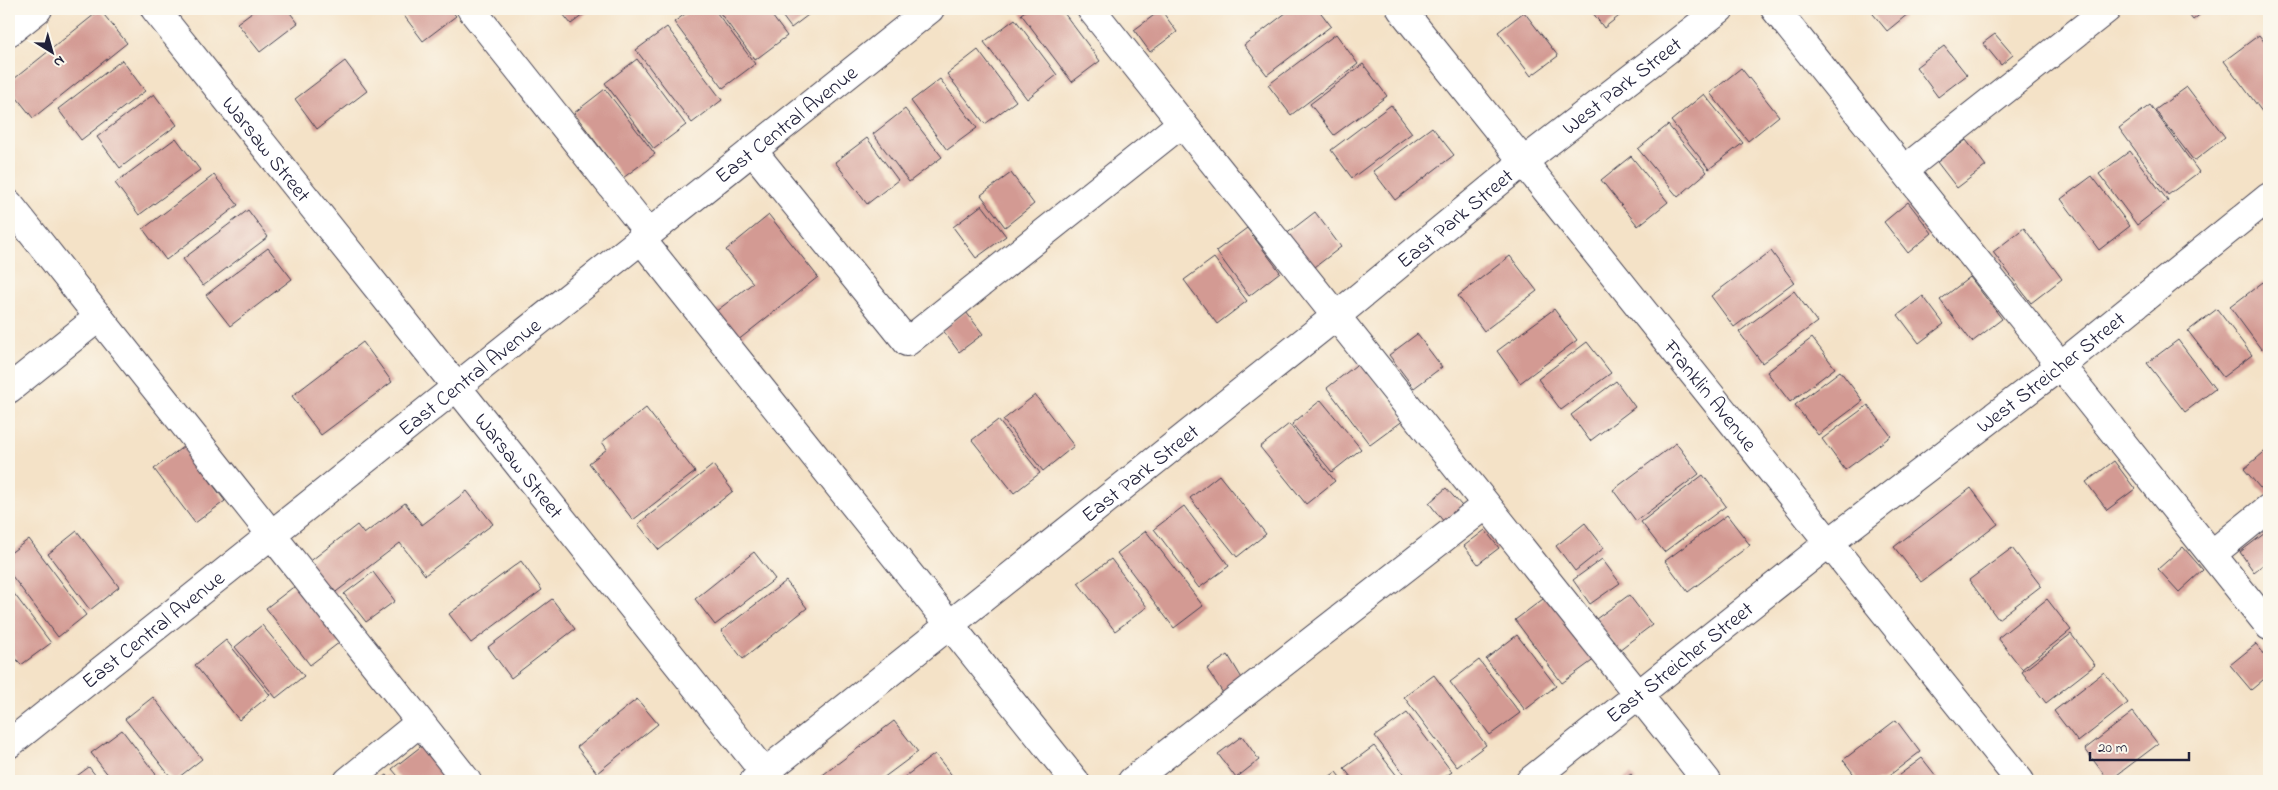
<svg xmlns="http://www.w3.org/2000/svg" width="2278" height="790" font-family="'Indie Flower',sans-serif">
<style>
.building{fill:#d39a93}
.lines{fill:none;stroke-linecap:round;stroke-linejoin:round}
.minor-casing{stroke:#423f50;stroke-width:30}
.minor{stroke:#fff;stroke-width:28}
.labels{text-anchor:middle;stroke-width:4.5;stroke-linejoin:round;paint-order:stroke}
.street-label{font-size:21px;fill:#22223b;stroke:#fbf7ec}
</style>
<rect width="100%" height="100%" fill="#fbf7ec"/>
<filter id="ink" filterUnits="userSpaceOnUse"><feTurbulence type="fractalNoise" baseFrequency=".02" numOctaves="2"/><feDisplacementMap in="SourceGraphic" scale="10" xChannelSelector="R" yChannelSelector="G"/><feConvolveMatrix kernelMatrix="1 2 1 2 8 2 1 2 1" color-interpolation-filters="sRGB"/></filter>
<filter id="wash" filterUnits="userSpaceOnUse"><feTurbulence type="fractalNoise" baseFrequency=".0096" numOctaves="4" result="noise"/><feDisplacementMap in="SourceGraphic" scale="20" xChannelSelector="R" yChannelSelector="G"/><feGaussianBlur stdDeviation="1.12" result="paint"/><feColorMatrix in="noise" values="0 0 0 0 0 0 0 0 0 0 0 0 0 0 0 0 0 1.4 0 .05"/><feComposite in="paint" operator="in"/></filter>
<g filter="url(#wash)">
<rect width="100%" height="100%" fill="#f4e2c7"/>
<g id="blocks">
<path class="building" d="M256,9h31l11,14 -38,29 -23,-29z
M399,9h51l6,7 -33,25z
M559,9h32l-20,15z
M692,9h22l41,55 -32,24 -49,-66z
M717,9h50l20,27 -32,24z
M777,9h39l-25,19z
M1028,9h33l39,52 -28,21 -51,-68z
M1291,9h27l13,17 -64,49 -23,-30z
M1590,9h38l-24,19z
M1869,9h45l-27,22z
M2184,9h23l-14,11z
M100,10l27,33 -94,75 -24,-30v-5z
M1161,10l16,22 -27,20 -16,-22z
M1524,12l34,44 -27,20 -33,-44z
M1015,19l42,56 -30,24 -43,-57z
M667,27l55,73 -30,23 -56,-73z
M1336,34l22,30 -67,51 -23,-30z
M1995,34l18,21 -12,10 -18,-22z
M2259,35l10,13v73l-45,-60z
M1944,46l23,29 -29,22 -22,-30z
M978,50l38,51 -31,23 -38,-50z
M637,59l49,66 -32,24 -49,-66z
M122,60l23,31 -64,49 -23,-31z
M345,61l22,30 -50,38 -22,-30z
M1363,64l24,32 -53,39 -24,-31z
M1741,68l38,48 -31,25 -38,-48z
M940,79l37,49 -30,22 -36,-49z
M2187,87l38,50 -31,24 -39,-51z
M605,89l50,65 -32,24 -49,-65z
M154,94l23,31 -57,43 -23,-31z
M1704,94l39,49 -34,26 -38,-48z
M1391,105l21,28 -60,45 -21,-28z
M2150,105l49,67 -31,23 -49,-67z
M905,109l37,48 -33,25 -36,-48z
M1668,125l39,47 -29,25 -40,-48z
M1432,127l22,28 -59,45 -22,-29z
M176,138l24,32 -61,45 -24,-32z
M867,138l31,42 -31,24 -32,-42z
M1966,140l20,26 -29,22 -20,-26z
M2130,151l38,50 -31,24 -38,-51z
M1631,156l37,46 -30,24 -37,-46z
M1011,173l23,31 -29,23 -24,-32z
M214,175l24,30 -72,55 -23,-31z
M2092,176l38,50 -31,24 -38,-51z
M1908,202l24,31 -24,20 -24,-31z
M982,205l24,31 -30,22 -23,-31z
M248,210l20,27 -65,49 -20,-27z
M1315,212l26,35 -30,23 -26,-35z
M769,215l49,62 -81,64 -22,-29 38,-29 -27,-33z
M1247,228l33,44 -31,24 -33,-45z
M2024,228l38,51 -31,24 -38,-51z
M268,248l24,31 -62,47 -24,-31z
M1771,251l23,31 -60,45 -23,-31z
M1510,256l27,35 -53,40 -26,-35z
M1214,258l33,43 -30,23 -33,-44z
M1970,277l32,42 -30,23 -32,-42z
M2263,282l6,8v53l-8,6 -31,-42z
M1794,291l23,31 -55,41 -23,-31z
M1923,296l21,28 -25,19 -21,-28z
M1554,309l23,31 -57,43 -23,-32z
M2217,309l35,46 -29,22 -35,-46z
M966,312l17,22 -24,18 -17,-23z
M1417,334l25,33 -28,21 -25,-33z
M1812,338l23,30 -45,34 -23,-30z
M2178,340l37,49 -30,23 -38,-49z
M363,342l29,40 -71,53 -29,-39z
M1587,342l24,31 -50,37 -23,-31z
M1360,362l44,58 -34,25 -43,-57z
M1840,371l23,30 -45,34 -23,-30z
M1616,381l19,26 -45,34 -19,-26z
M1035,395l39,51 -31,25 -40,-51z
M1321,400l40,49 -29,23 -40,-48z
M1868,405l23,31 -46,34 -23,-31z
M646,408l49,64 -62,48 -44,-57 18,-14 -5,-7z
M998,420l42,53 -26,20 -42,-53z
M1289,424l46,57 -29,23 -46,-57z
M1676,443l23,31 -63,47 -23,-31z
M184,446l41,55 -30,22 -41,-54z
M2269,448v44l-3,3 -22,-26z
M2114,461l21,28 -28,21 -21,-28z
M713,465l20,26 -74,59 -21,-26z
M1219,475l47,59 -29,23 -47,-59z
M1703,475l23,31 -62,46 -23,-30z
M1446,488l16,18 -18,16 -15,-19z
M1971,488l27,36 -77,58 -27,-35z
M467,491l26,33 -68,51 -25,-32 -72,55 -24,-32 53,-41 7,9 41,-31 17,22z
M1184,506l45,60 -30,22 -45,-59z
M1727,515l23,30 -62,47 -23,-31z
M1585,523l19,25 -29,23 -19,-25z
M1485,530l14,18 -21,16 -14,-18z
M77,531l42,56 -29,23 -42,-56z
M1146,531l57,75 -29,22 -57,-75z
M2265,533l4,6v21l-15,12 -14,-20z
M29,539l57,76 -28,22 -49,-65v-18z
M2183,547l20,23 -24,22 -21,-23z
M2012,548l29,38 -43,33 -29,-39z
M754,552l21,27 -60,46 -20,-26z
M1111,559l36,48 -32,24 -37,-48z
M1602,559l18,24 -30,21 -17,-24z
M521,561l21,29 -71,53 -22,-29z
M373,572l22,29 -29,21 -22,-28z
M786,581l21,27 -64,51 -22,-28z
M296,585l44,57 -30,23 -44,-57z
M9,587l42,56 -30,22 -12,-16z
M1629,595l23,30 -33,25 -23,-31z
M1547,596l48,63 -33,24 -47,-63z
M552,599l23,30 -64,49 -23,-31z
M2047,599l24,31 -49,39 -24,-31z
M262,625l42,51 -28,22 -41,-51z
M2071,634l24,31 -49,38 -24,-31z
M1517,635l39,51 -31,24 -39,-51z
M226,640l44,55 -31,25 -44,-55z
M2256,644l13,16v15l-18,15 -21,-25z
M1228,655l15,25 -20,13 -16,-24z
M1479,660l41,53 -30,22 -40,-53z
M2104,672l24,31 -50,39 -24,-31z
M1434,675l52,70 -29,22 -53,-70z
M153,697l49,62 -28,22 -49,-62z
M637,699l21,25 -61,49 -20,-26z
M2133,712l25,32 -49,37 -24,-32z
M1407,713l45,59 -13,9h-30l-34,-45z
M1896,720l24,32 -38,29h-23l-16,-21z
M894,721l24,31 -39,29h-56l-3,-4z
M122,730l39,51h-48l-22,-28z
M1242,736l17,24 -23,18 -18,-24z
M424,744l21,27 -12,10h-31l-10,-12z
M1374,746l27,35h-47l-10,-13z
M935,754l19,24 -4,3h-51z
M1922,758l18,23h-49z
M89,767l11,14h-30z
M1336,772l7,9h-20z
M1631,774l5,7h-15z
M387,775l5,6h-14z"/>
</g>
</g>
<g filter="url(#ink)">
<use href="#blocks" fill-opacity="0" stroke="#423f50" stroke-width="1"/>
<g class="lines">
<g class="minor-casing">
<g id="minor">
<path id="s1" d="M155,9l616,772"/>
<path d="M471,9l177,223"/>
<path d="M1091,9l616,772"/>
<path id="s2" d="M1401,9l619,772"/>
<path d="M1775,9l494,617"/>
<path d="M9,32l29,-23"/>
<path d="M752,150l155,192 275,-219"/>
<path d="M1905,169l202,-160"/>
<path d="M9,204l458,577"/>
<path d="M641,239l434,542"/>
<path d="M9,389l90,-72"/>
<path d="M2212,554l57,-46"/>
<path id="s3" d="M9,744l921,-735"/>
<path d="M348,781l71,-58"/>
<path id="s4" d="M754,781l581,-464 188,-155 197,-153"/>
<path d="M1132,781l354,-276"/>
<path id="s5" d="M1530,781l300,-239 230,-176 209,-169"/>
</g>
</g>
<use href="#minor" class="minor"/>
</g>
</g>
<g class="labels">
<g class="street-label">
<text dy="7" stroke="none"><textPath href="#s4" startOffset="1112">West Park Street</textPath></text>
<text dy="7" stroke="none"><textPath href="#s3" startOffset="994">East Central Avenue</textPath></text>
<text dy="7" stroke="none"><textPath href="#s1" startOffset="179">Warsaw Street</textPath></text>
<text dy="7" stroke="none"><textPath href="#s4" startOffset="899">East Park Street</textPath></text>
<text dy="7" stroke="none"><textPath href="#s5" startOffset="662">West Streicher Street</textPath></text>
<text dy="7" stroke="none"><textPath href="#s3" startOffset="589">East Central Avenue</textPath></text>
<text dy="7" stroke="none"><textPath href="#s2" startOffset="495">Franklin Avenue</textPath></text>
<text dy="7" stroke="none"><textPath href="#s1" startOffset="584">Warsaw Street</textPath></text>
<text dy="7" stroke="none"><textPath href="#s4" startOffset="494">East Park Street</textPath></text>
<text dy="7" stroke="none"><textPath href="#s3" startOffset="184">East Central Avenue</textPath></text>
<text dy="7" stroke="none"><textPath href="#s5" startOffset="191">East Streicher Street</textPath></text>
</g>
</g>
<rect width="2278" height="790" fill="none" stroke="#fbf7ec" stroke-width="30"/>
<g transform="translate(52 52) rotate(143)" stroke="#fbf7ec" stroke-width="4" paint-order="stroke">
<path d="M0-4L9 19L0 12L-9 19Z" fill="#22223b"/>
<text y="-8" font-size="14" font-weight="bold" text-anchor="middle" fill="#22223b">N</text>
</g>
<path d="M2090 752v8h99v-8" fill="none" stroke="#22223b" stroke-width="2.5"/>
<text x="2098" y="752" font-size="15" fill="#22223b" stroke="#fbf7ec" stroke-width="4" paint-order="stroke">20 m</text>
</svg>
